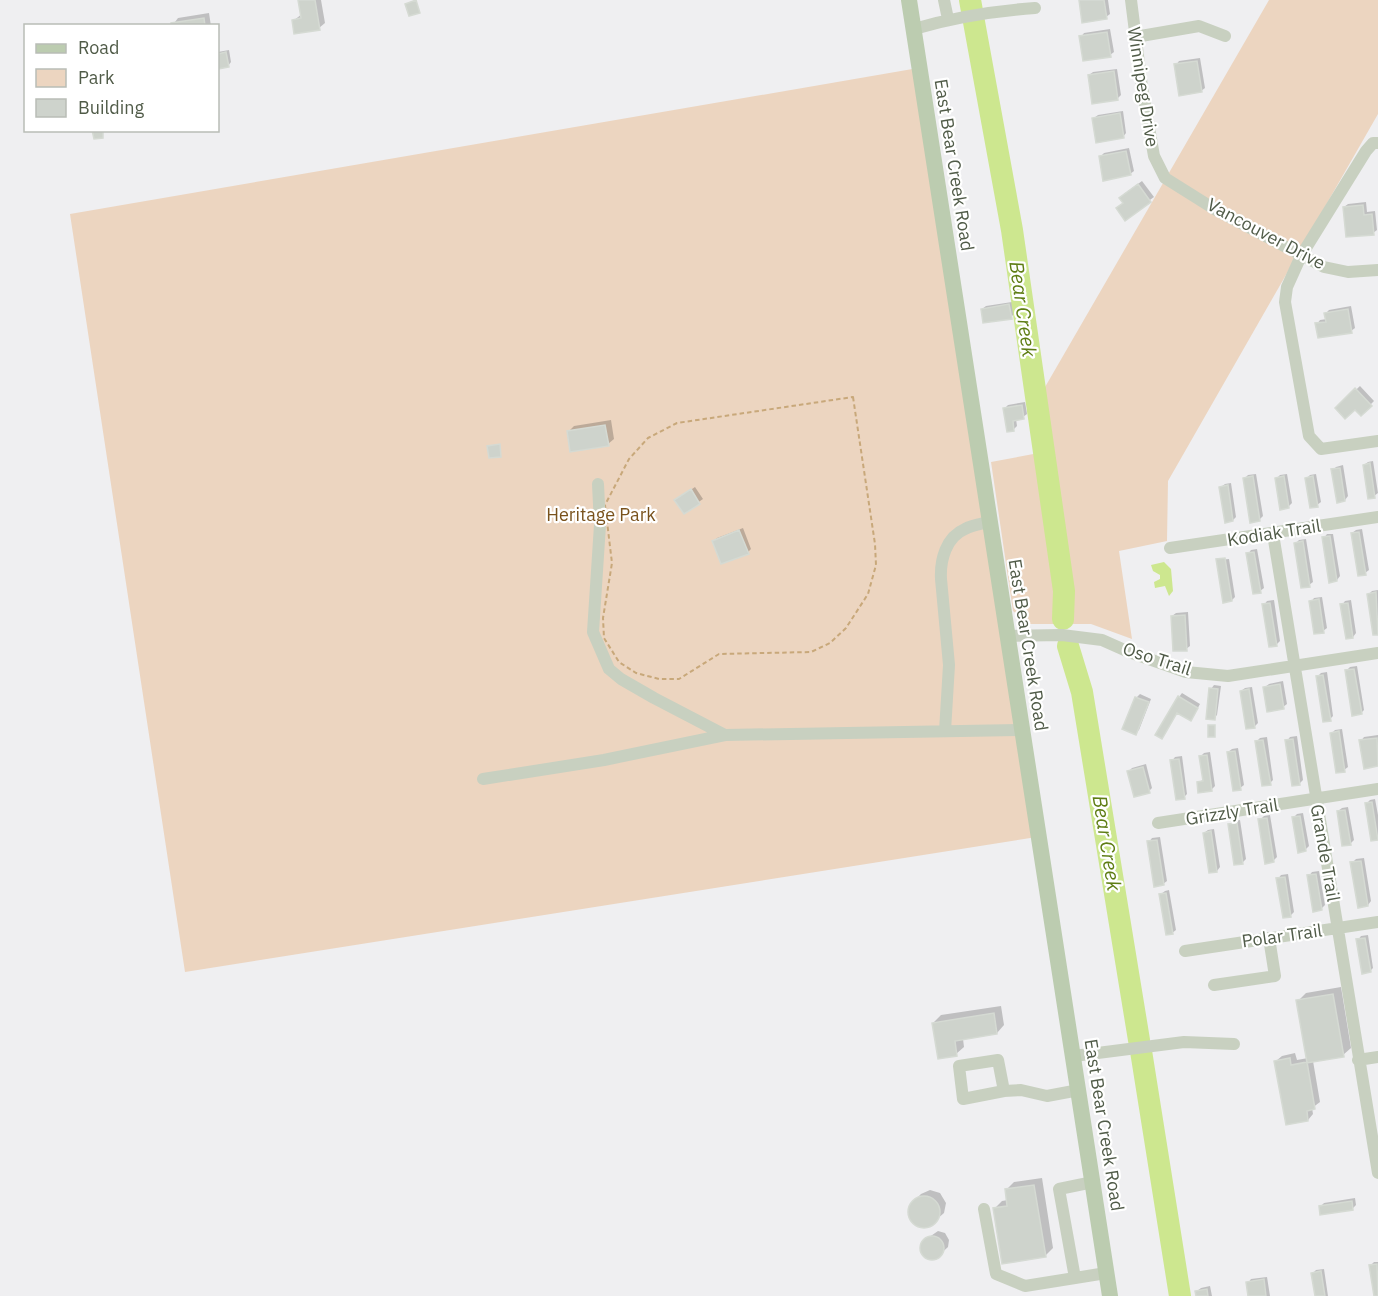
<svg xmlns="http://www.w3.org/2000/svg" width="1378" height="1296" font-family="'IBM Plex Sans',sans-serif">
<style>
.green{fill:#ecd5c0}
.water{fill:#cde78f}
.shadow{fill:#0003}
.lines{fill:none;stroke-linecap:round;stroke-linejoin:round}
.river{stroke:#cde78f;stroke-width:22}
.building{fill:#ced3cc;stroke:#d5dad3;stroke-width:1.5}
.path{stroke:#c8a87a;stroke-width:2;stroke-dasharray:4.5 3;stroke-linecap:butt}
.minor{stroke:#c8d0c0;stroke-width:12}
.major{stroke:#bcccb0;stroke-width:16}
.labels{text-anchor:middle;stroke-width:4.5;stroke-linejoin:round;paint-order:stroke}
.street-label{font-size:18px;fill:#505b48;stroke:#fff}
.park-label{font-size:18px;fill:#79521c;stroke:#fff}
.water-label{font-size:20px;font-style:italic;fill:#5e7d14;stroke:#fff}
</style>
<rect width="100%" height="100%" fill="#efeff1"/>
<path class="green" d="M1269,0h109v114l-210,367 -1,60 -48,10 13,88 -41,-15h-62l-16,-13 -22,-149 53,-10 -3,-58z
M924,67l119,769 -858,136 -115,-758z"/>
<path class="water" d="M1164,562l7,7 2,22 -4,5 -4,-10 -10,2 -1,-6 6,-3v-4l-7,-4 -2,-6z"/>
<path class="shadow" d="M300,0h21l4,23 -6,5 -26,-7 9,-7z
M1080,0h28l2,14 -4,3z
M209,13l2,13h-39l6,-8z
M1110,29l4,23 -4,3 -29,-18 3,-4z
M229,50l2,12 -3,4 -10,1v-15z
M1200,58l5,30 -4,3 -25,-26 3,-4z
M1117,69l4,26 -4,4 -28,-24 4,-3z
M1123,111l3,22 -3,4 -29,-19 4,-3z
M1129,148l5,23 -4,3 -30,-17 4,-4z
M1142,181l12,16 -29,21 -1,-24z
M1366,202l1,10 8,-1 2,19 -4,3 -29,-26 4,-3z
M1012,302l2,12 -3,3 -29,-8 4,-3z
M1351,306l4,22 -4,3 -34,-7 3,-4 7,-1 -1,-6 3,-3z
M1360,386l14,15 -13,13 -6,-7 -18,1z
M1025,402l2,12 -4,3 -7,2 1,7 -4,4 -8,-22 3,-3z
M611,420l3,19 -6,5 -40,-12 6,-6z
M1373,461l5,32 -4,3 -10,-31 4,-3z
M1343,465l5,31 -3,4 -12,-30 3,-3z
M1256,474l7,42 -4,4 -14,-42 3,-3z
M1287,474l5,29 -4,4 -11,-29 3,-3z
M1316,474l5,28 -4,3 -10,-27 3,-3z
M1231,483l5,34 -3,3 -12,-33 4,-3z
M695,487l8,12 -19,13 -4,-15z
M743,528l8,21 -3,3 -34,-11 3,-3z
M1362,529l7,41 -4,3 -13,-40 4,-3z
M1327,534h6l7,42 -3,4 -13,-42z
M1306,539l7,43 -4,3 -13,-42 3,-3z
M1257,549l7,39 -4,3 -12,-37 3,-4z
M1219,558v2l10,-1 6,38 -3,3 -15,-40z
M1378,590v43l-4,1 -5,-40 3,-3z
M1322,597l5,31 -4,3 -12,-29 3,-4z
M1274,600l6,41 -4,4 -12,-40 3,-4z
M1351,600l5,33 -3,4 -11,-32 3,-4z
M1188,612l2,34 -4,3 -14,-33 4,-3z
M1357,666l7,44 -3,3 -15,-42 4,-4z
M1327,672l6,44 -3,3 -13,-42 4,-4z
M1283,681l4,23 -4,3 -18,-20 4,-3z
M1214,685l7,1 -4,29 -3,3 -3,-29z
M1252,687l6,36 -3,3 -14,-35 4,-3z
M1182,693l18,11 -6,11 -16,-4 1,-14z
M1140,694l11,5 -12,31 -4,3 -11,-5 12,-30z
M1342,729l6,38 -4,3 -12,-37 3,-3z
M1378,735v30l-13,2 -4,-26 3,-4z
M1297,736l6,44 -3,3 -7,1 -6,-43 3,-4z
M1267,737l6,43 -3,3 -14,-41 4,-4z
M1238,748l6,37 -4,3 -12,-36 4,-3z
M1210,752l5,34 -3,3 -14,-6 6,-4 -4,-22 4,-4z
M1182,756l5,38 -3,3 -12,-36 3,-4z
M1146,764l6,24 -3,3 -20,-20 3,-3z
M1375,799l3,16v24l-11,-36 3,-3z
M1348,807l6,33 -4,4 -12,-33 4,-3z
M1303,813l6,33 -4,4 -11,-33 3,-3z
M1270,815l7,42 -4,4 -13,-41 4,-4z
M1240,820l6,39 -3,3 -14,-37 4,-4z
M1214,829l6,38 -3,4 -13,-38 4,-3z
M1160,837l7,44 -4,3 -14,-42 3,-4z
M1364,858l7,43 -3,4 -16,-42 4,-4z
M1319,871l6,34 -4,4 -12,-33 3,-4z
M1288,874l6,38 -3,3 -13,-36 3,-4z
M1169,890l7,40 -4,3 -11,-39 4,-3z
M1368,935l5,33 -3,3 -12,-31 3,-4z
M1341,987l10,61 -8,7 -30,6 7,41 -8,6 1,6 -5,6 -32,-59 6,-5 13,-3 2,7 11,-2 -10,-57 8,-8z
M1001,1006l3,19 -7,8 -34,6 1,8 -8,7 -23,-31 8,-8z
M1042,1178l11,70 -8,8 -50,-48 7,-7 6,-1 -2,-10 8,-8z
M930,1190l10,3 6,10 -2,10 -15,13 -5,1 -10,-4 -5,-10 2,-9 10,-10z
M1355,1198l1,7 -3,3 -33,-1 4,-4z
M938,1231l7,2 4,7 -1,7 -12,11h-8l-7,-8 4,-10z
M1374,1262h4v34h-3l-5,-30z
M1324,1269l4,27h-12l-3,-23 3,-3z
M1267,1277l3,19h-20l-2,-13 3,-4z
M1210,1286l2,10h-14l-1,-5 4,-3z"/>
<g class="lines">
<path class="river" d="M970,0l42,230 52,361 -1,28
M1068,646l14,46 57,348
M1141,1051l39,245"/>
</g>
<path class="building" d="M298,0h17l5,30 -26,4 -2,-14 9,-2z
M416,0l4,13 -11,3 -4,-12z
M1079,0h25l3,19 -25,4z
M204,18l1,8h-34v-3z
M1107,32l4,25 -28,4 -4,-25z
M226,52l3,15 -11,2v-15z
M1197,61l5,31 -23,4 -5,-32z
M1114,71l4,29 -26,4 -4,-29z
M1120,113l4,25 -28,5 -4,-25z
M92,130h11v8l-9,1z
M1126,151l5,24 -28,6 -4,-25z
M1138,184l13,18 -26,19 -9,-13 7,-5 -4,-5z
M1363,205l1,10 8,-1 2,21 -28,2 -3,-30z
M1009,304l3,15 -29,4 -2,-14z
M1348,309l4,24 -34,5 -3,-15 11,-1 -2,-9z
M1355,388l17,18 -11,10 -6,-6 -10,9 -10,-11z
M1022,405l2,14 -11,2 1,10 -7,1 -4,-24z
M605,425l4,21 -39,6 -3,-21z
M500,444l1,13 -12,1 -2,-12z
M1370,463l5,35 -7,1 -5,-34z
M1340,468l5,33 -8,2 -6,-34z
M1253,476l7,45 -10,2 -7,-45z
M1284,476l5,32 -9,2 -5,-32z
M1313,476l5,31 -8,1 -5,-30z
M1228,485l5,36 -8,2 -6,-36z
M691,489l9,15 -16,10 -10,-14z
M739,530l10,24 -28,10 -9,-23z
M1359,532l7,43 -8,1 -7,-43z
M1330,536l7,45 -8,2 -7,-46z
M1303,541l7,46 -9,1 -7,-45z
M1254,552l7,41 -8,1 -7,-41z
M1225,558l7,43 -9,2 -7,-44z
M1376,592l2,43h-5l-6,-41z
M1319,599l5,34 -10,1 -5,-33z
M1270,603l7,43 -8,1 -7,-43z
M1348,603l5,35 -7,1 -6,-35z
M1185,615l2,36h-14l-2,-35z
M1354,669l8,45 -10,2 -7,-46z
M1323,675l8,46 -8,1 -7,-46z
M1280,684l4,25 -17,3 -4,-25z
M1209,688l9,1 -3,31 -9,-1z
M1249,689l6,39 -9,1 -6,-38z
M1178,696l20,12 -7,13 -14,-8 -15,26 -7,-4z
M1135,697l14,5 -13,33 -14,-6z
M1208,725h7v12h-7z
M1339,731l6,41 -9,1 -6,-40z
M1377,738l1,28 -14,3 -5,-29z
M1293,739l7,46 -8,1 -7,-46z
M1263,740l8,45 -9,1 -7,-45z
M1235,751l6,39 -8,1 -6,-39z
M1207,755l5,36 -14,2 -1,-11 6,-1 -4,-25z
M1179,759l6,40 -9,1 -6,-40z
M1143,767l7,26 -16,4 -7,-26z
M1372,802l6,38 -7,1 -6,-38z
M1345,810l6,35 -9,1 -5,-35z
M1300,816l6,35 -8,2 -6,-36z
M1267,818l7,44 -9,2 -7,-45z
M1237,823l6,41 -9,1 -6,-41z
M1211,831l6,41 -8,1 -6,-40z
M1157,840l7,45 -10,2 -7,-46z
M1361,861l7,45 -10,2 -8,-46z
M1316,874l6,36 -9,2 -6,-37z
M1285,877l6,40 -8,1 -7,-40z
M1166,893l7,41 -7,1 -7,-41z
M1365,938l6,34 -9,2 -6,-35z
M1333,994l11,63 -37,6 -11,-63z
M994,1013l3,21 -42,7 2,15 -19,3 -6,-36z
M1290,1058l1,7 16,-3 8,47 -8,2 1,10 -22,4 -12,-64z
M1034,1185l12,72 -44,7 -9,-56 14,-2 -2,-17z
M908 1212a16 16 0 1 1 32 0a16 16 0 1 1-32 0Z
M1352,1201l1,9 -33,5 -1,-9z
M920 1248a12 12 0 1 1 24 0a12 12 0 1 1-24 0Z
M1377,1264l1,32h-4l-5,-31z
M1321,1271l4,25h-10l-4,-23z
M1264,1279l2,17h-18l-2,-14z
M1207,1289l1,7h-12l-1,-5z"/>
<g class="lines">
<path class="path" d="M853,397l22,147 1,21 -8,29 -22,34 -16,15 -19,9 -92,2 -40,25h-20l-23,-6 -17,-11 -15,-24 -1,-20 9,-55 -7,-58 24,-46 19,-21 29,-15z"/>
<path class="minor" d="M944,0l4,19
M1131,0l11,87 12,69 11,22 51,32 108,57 24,5 30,-2
M914,29c40,-12 79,-18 121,-21
M1135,37l64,-11 26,10
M1378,143h-5l-7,8 -65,105 -14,31 -2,15 24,134 12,13 57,-8
M598,484l2,41 -7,107 16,37 12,10 33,19 71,37
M1273,534l105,639
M1170,548l208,-31
M1007,636l55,-1 40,5 27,12 57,20 42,4 150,-23
M945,731l4,-66 -8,-86c-1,-19 5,-42 24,-50 7,-4 16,-5 24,-7
M483,779l121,-19 121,-25 297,-5
M1158,823l220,-34
M1185,951l193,-29
M1214,985l61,-9 -6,-38
M1074,1056l110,-14 50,2
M998,1060l6,31 -41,8 -4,-33z
M1358,1060l20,-3
M1004,1091l17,-1 26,6 32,-6
M984,1209l12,65 29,12 50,-8 -16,-89 34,-7
M1075,1278l31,-5"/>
<path class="major" d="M909,0l201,1296"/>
</g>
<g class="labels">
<g class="street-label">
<text transform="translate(1143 87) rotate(81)" y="6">Winnipeg Drive</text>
<text transform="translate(954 165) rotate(81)" y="6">East Bear Creek Road</text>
<text transform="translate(1266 234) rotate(28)" y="6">Vancouver Drive</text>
<text transform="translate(1274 533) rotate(-9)" y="6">Kodiak Trail</text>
<text transform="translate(1028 645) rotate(81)" y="6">East Bear Creek Road</text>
<text transform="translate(1157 659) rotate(18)" y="6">Oso Trail</text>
<text transform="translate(1232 812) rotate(-9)" y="6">Grizzly Trail</text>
<text transform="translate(1325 853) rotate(80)" y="6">Grande Trail</text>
<text transform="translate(1282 936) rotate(-8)" y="6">Polar Trail</text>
<text transform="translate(1104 1125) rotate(81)" y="6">East Bear Creek Road</text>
</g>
<g class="park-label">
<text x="601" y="521">Heritage Park</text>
</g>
<g class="water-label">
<text transform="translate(1023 309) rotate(82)" y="7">Bear Creek</text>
<text transform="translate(1107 843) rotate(81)" y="7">Bear Creek</text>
</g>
</g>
<rect x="24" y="24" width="195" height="108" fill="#ffffff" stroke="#b9bdb6" stroke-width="1.5"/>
<rect x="36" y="44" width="30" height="9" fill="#bcccb0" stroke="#b9bdb6" stroke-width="1.5"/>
<text x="78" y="54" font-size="18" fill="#505b48">Road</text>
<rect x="36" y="69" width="30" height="18" fill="#ecd5c0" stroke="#b9bdb6" stroke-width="1.5"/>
<text x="78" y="84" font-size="18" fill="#505b48">Park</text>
<rect x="36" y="99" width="30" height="18" fill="#ced3cc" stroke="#b9bdb6" stroke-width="1.5"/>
<text x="78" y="114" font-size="18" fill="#505b48">Building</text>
</svg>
